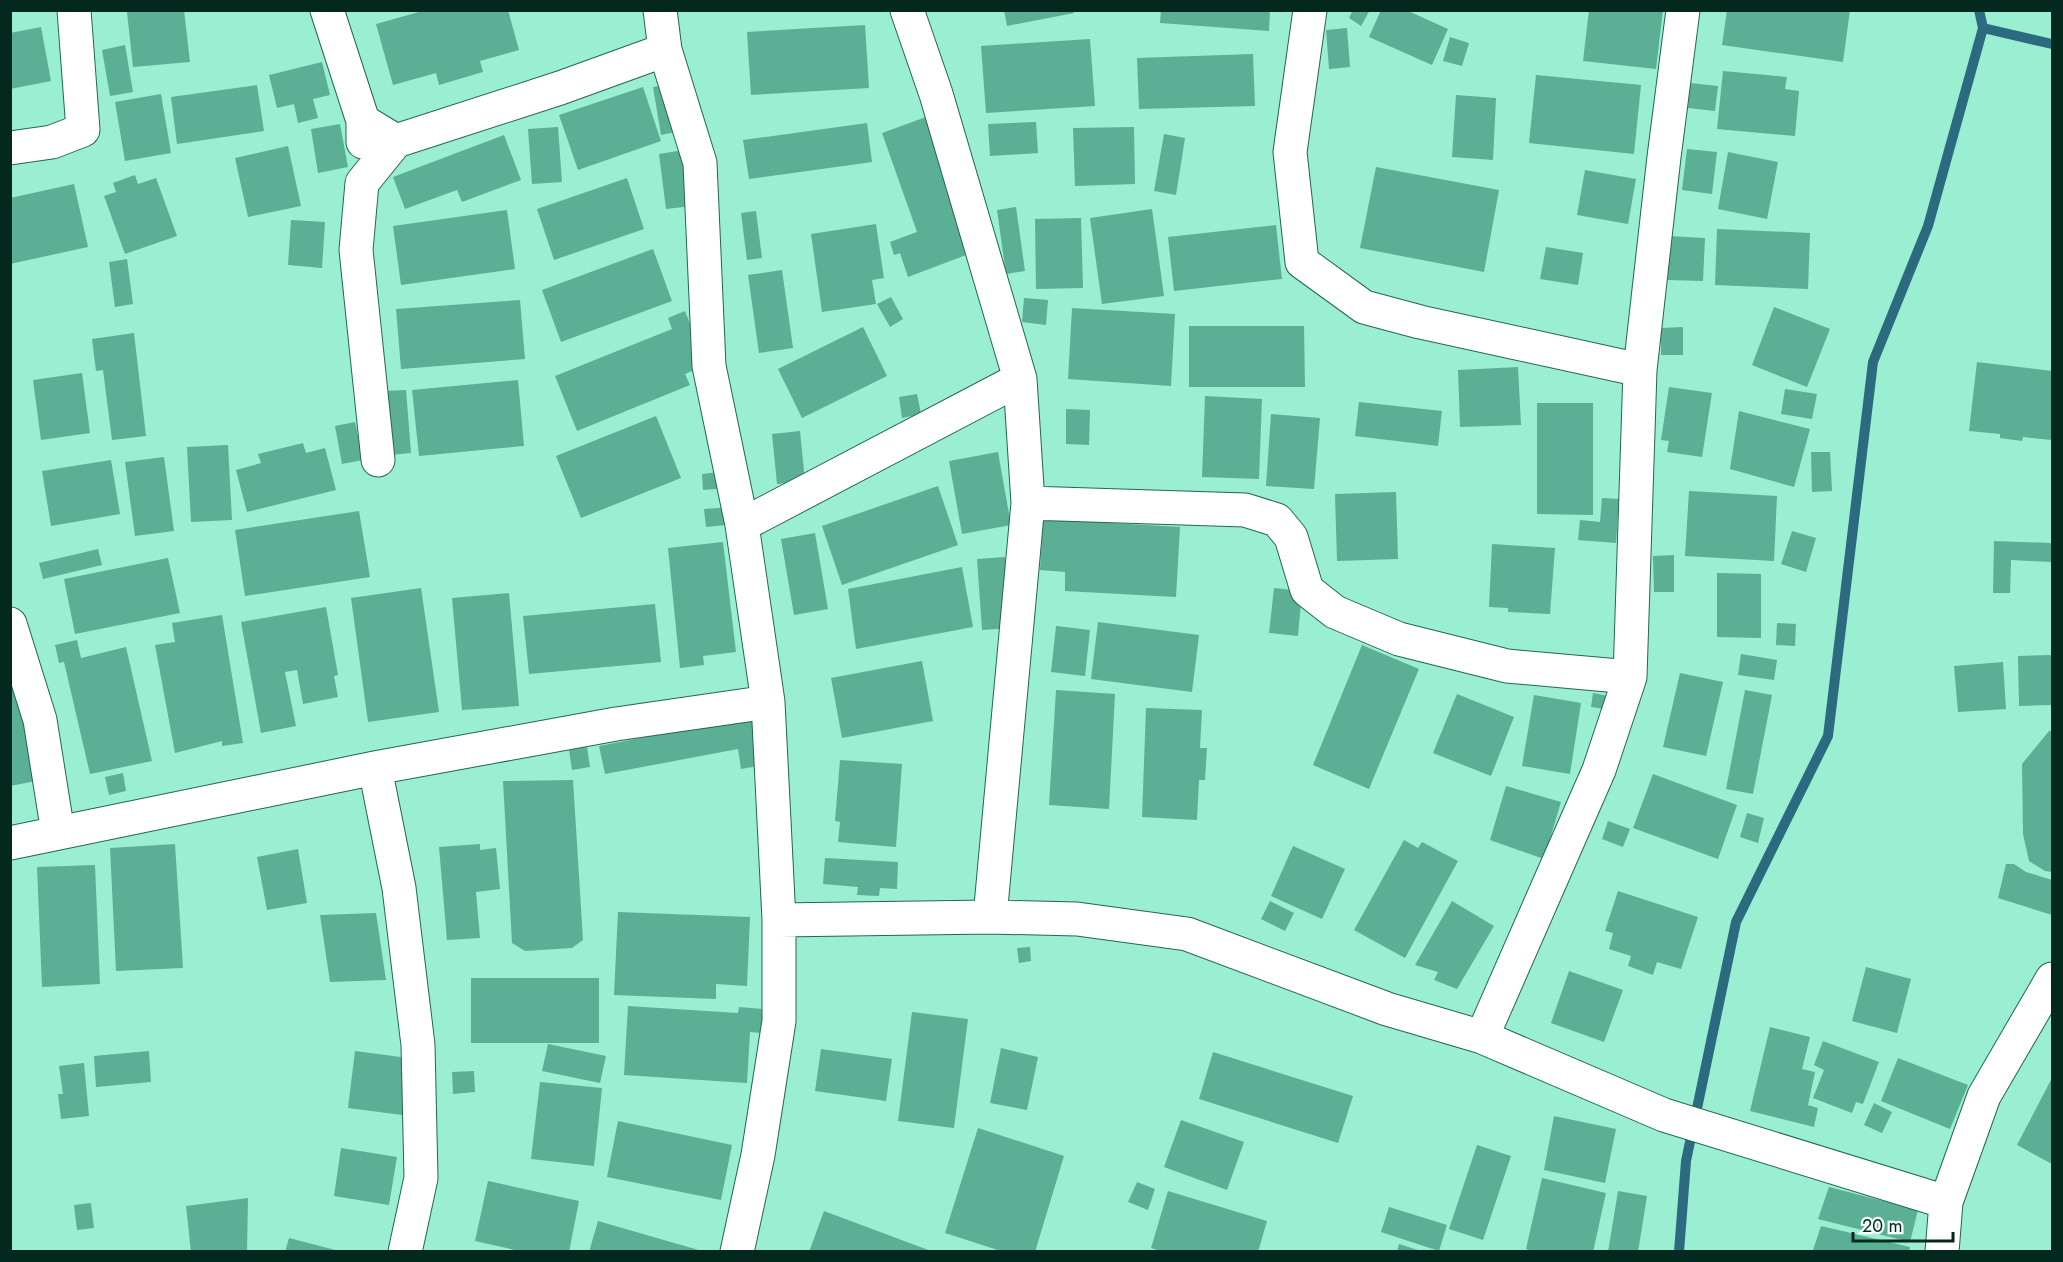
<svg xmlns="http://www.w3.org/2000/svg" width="2063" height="1262" font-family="Jost,sans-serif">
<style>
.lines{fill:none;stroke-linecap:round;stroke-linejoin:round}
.stream{stroke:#2c6b7f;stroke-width:10}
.building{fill:#5baf94}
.street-casing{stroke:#246652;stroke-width:35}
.street{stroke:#fff;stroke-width:33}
</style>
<rect width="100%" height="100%" fill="#9aeed1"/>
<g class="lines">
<path class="stream" d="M1983,28l69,16
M1679,1252l7,-91 50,-239 92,-186 45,-374 55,-136 55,-198 -4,-18"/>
</g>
<path class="building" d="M137,10h47l6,52 -57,5 -6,-55z
M426,10h82l11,40 -39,11 3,11 -44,13 -3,-12 -43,12 -17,-61z
M1004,10h69l1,3 -67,13z
M1161,10h109l-1,21 -109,-8z
M1353,10h17l-9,16 -12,-8z
M1381,10h25l42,19 -16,36 -63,-28z
M1589,10h74l-7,59 -73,-8z
M1727,10h123l-7,52 -121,-17z
M865,25l4,63 -118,7 -4,-63z
M41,27l10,54 -41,8v-56z
M1347,28l3,39 -21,2 -3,-39z
M1450,37l19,6 -7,23 -19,-5z
M1090,39l5,67 -109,7 -5,-67z
M125,45l8,47 -23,4 -8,-46z
M1253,54l2,52 -116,3 -2,-51z
M322,62l8,33 -17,4 5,19 -20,5 -4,-19 -17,4 -8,-33z
M1723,71l64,6 -2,12 14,2 -4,45 -78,-7z
M1536,75l105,10 -7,69 -105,-11z
M1690,83l28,3 -3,25 -27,-3z
M672,84l8,47 -19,4 -8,-48z
M257,85l7,46 -87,13 -6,-47z
M643,87l18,54 -83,29 -19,-55z
M161,94l10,59 -46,8 -10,-59z
M1456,95l40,3 -3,62 -41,-3z
M926,117l48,135 -66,25 -8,-24 -6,2 -4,-13 27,-10 -35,-99z
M1036,122l2,31 -48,3 -2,-32z
M867,123l5,39 -123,17 -6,-39z
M340,124l8,43 -30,6 -7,-44z
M558,127l4,55 -30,2 -4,-55z
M1134,127l1,57 -60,2 -2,-58z
M1164,134l21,4 -9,57 -22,-4z
M504,135l17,45 -59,22 -5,-12 -52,19 -12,-32z
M288,146l13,60 -53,11 -13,-59z
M1687,149l30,3 -5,42 -30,-4z
M684,150l8,56 -26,3 -7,-55z
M1728,152l50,10 -11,57 -49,-10z
M1376,167l123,23 -15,82 -124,-24z
M1585,170l51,9 -8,45 -51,-9z
M135,175l3,9 18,-6 21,58 -52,18 -21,-58 12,-4 -3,-9z
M627,178l17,51 -90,31 -17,-51z
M74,184l14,63 -78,17v-66z
M1016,207l9,64 -19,3 -9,-64z
M1152,209l12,87 -62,8 -12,-86z
M507,210l8,59 -114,16 -8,-59z
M756,211l6,47 -15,2 -6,-47z
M1081,218l2,70 -47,1 -1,-70z
M291,220l34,2 -3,46 -34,-3z
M876,224l8,54 -12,2 4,24 -54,8 -11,-78z
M1276,225l6,54 -108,12 -6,-54z
M1717,229l93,4 -2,56 -93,-4z
M1669,236l36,2 -2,43 -35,-1z
M1546,247l37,6 -5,32 -38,-6z
M653,249l19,52 -111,41 -19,-52z
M127,259l6,45 -18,3 -6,-45z
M782,270l11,78 -34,5 -11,-78z
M891,297l12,22 -13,8 -13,-23z
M1024,298l24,2 -2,25 -24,-3z
M520,300l5,59 -124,10 -5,-60z
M1774,307l56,22 -23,58 -55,-22z
M1072,308l103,6 -4,72 -103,-7z
M685,311l21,54 -21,9 5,11 -113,46 -22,-55 117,-47 -4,-11z
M1189,326h115l1,61h-116z
M863,327l24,49 -85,42 -24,-49z
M1683,327v28h-22v-27z
M134,333l12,103 -34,4 -9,-70 -7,1 -4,-32z
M1977,362l75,9v69l-29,-3 -1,4 -22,-3v-4l-31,-3z
M1518,367l3,58 -61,2 -2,-57z
M82,373l8,60 -49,7 -8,-60z
M518,380l6,66 -105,10 -7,-66z
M1669,387l43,6 -10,64 -35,-5 2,-11 -8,-1z
M1785,389l32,5 -5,25 -31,-5z
M406,390l5,63 -21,2 -5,-64z
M917,394l4,20 -19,4 -3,-21z
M1205,396l57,3 -3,80 -57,-2z
M1359,402l83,9 -4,35 -83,-10z
M1537,403h56v112l-56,-1z
M1066,409l24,1 -1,35 -23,-1z
M1739,411l71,18 -16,58 -64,-18z
M1271,414l49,4 -6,71 -48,-3z
M656,416l25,62 -100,40 -25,-62z
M355,422l8,38 -21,4 -7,-38z
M800,431l5,50 -28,3 -5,-50z
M303,443l3,10 19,-5 11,42 -89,22 -11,-42 25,-7 -3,-9z
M228,445l4,75 -41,2 -4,-75z
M998,452l13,73 -49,9 -13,-73z
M1811,452h19l2,39 -20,1z
M164,457l10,74 -39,5 -10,-74z
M111,460l9,54 -69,12 -9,-55z
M727,471l1,17 -25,2 -1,-16z
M938,486l20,59 -116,40 -20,-59z
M1689,491l88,5 -3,65 -89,-5z
M1396,492l2,67 -61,2 -2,-67z
M1602,498l17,1 -3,44 -38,-3 2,-20 20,2z
M734,507l1,17 -29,3 -2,-18z
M359,511l11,66 -125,19 -10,-66z
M1043,519l137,8 -4,70 -111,-6v-19l-25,-2z
M1792,531l24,7 -10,34 -25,-8z
M815,533l13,76 -34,6 -13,-76z
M1994,541l57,2v19l-40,-2 -1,33h-17z
M723,542l13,110 -33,4 1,9 -24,3 -12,-120z
M1492,544l63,4 -5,66 -42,-2v-4l-19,-1z
M98,549l4,16 -59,14 -4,-16z
M1674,555v37h-20l-1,-36z
M1005,557l6,71 -29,2 -5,-71z
M168,558l12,55 -105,21 -11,-55z
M962,567l11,60 -117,22 -8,-60z
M1717,573l44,1v64l-44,-1z
M421,588l18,124 -71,10 -17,-124z
M1274,588l28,3 -4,45 -29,-3z
M509,593l10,113 -57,4 -10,-112z
M655,604l6,58 -132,12 -6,-58z
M326,607l12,68 -4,1 4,21 -35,7 -6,-34 -12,2 11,54 -35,7 -20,-111z
M222,615l21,128 -21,3v-5l-47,12 -20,-108 20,-3 -3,-19z
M1098,622l101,13 -7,57 -101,-13z
M1777,623l19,1 -1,22 -19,-1z
M1056,626l34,4 -5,46 -34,-4z
M77,640l4,18 45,-11 26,114 -62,13 -26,-112 -5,1 -4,-18z
M1362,645l57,24 -50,120 -56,-24z
M1741,654l36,6 -3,20 -36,-5z
M38,655l24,121 -52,10v-126z
M2052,655v50l-33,1 -1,-50z
M922,661l11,60 -91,17 -11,-60z
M2003,662l3,47 -48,3 -4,-46z
M1680,673l43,9 -17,74 -43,-9z
M1056,690l59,4 -6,115 -60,-4z
M1745,690l27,5 -19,99 -27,-5z
M1593,693l20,4 -2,13 -20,-3z
M1457,694l57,23 -23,59 -58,-23z
M1534,695l47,8 -11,71 -48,-8z
M1146,708l56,2 -2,38h7l-2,32h-6l-2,40 -55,-3z
M760,715l9,49 -28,5 -3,-20 -133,25 -6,-28z
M2049,731h3v141l-7,-1 -16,-10 -6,-27 -1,-70z
M587,747l3,20 -18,3 -3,-20z
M840,760l62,4 -6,83 -58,-5 2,-20 -5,-1z
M123,773l3,18 -17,4 -4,-18z
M1653,774l84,31 -19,54 -85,-31z
M573,780l10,160 -11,8 -47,3 -13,-8 -9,-162z
M1506,786l55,16 -17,57 -54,-19z
M1747,813l17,5 -6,25 -18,-6z
M1608,821l22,8 -7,18 -21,-8z
M1404,840l14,8 4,-6 36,19 -53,97 -51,-28z
M175,844l8,124 -67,3 -6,-123z
M480,844v6l16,-2 4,41 -24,3 4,46 -33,2 -8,-93z
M1293,846l52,23 -23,50 -51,-23z
M298,849l9,54 -40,7 -10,-53z
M825,858l73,4 -1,27 -17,-1 -1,8 -22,-1 1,-8 -35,-3z
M2006,864h8l12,8 26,8v35l-54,-17z
M95,865l5,119 -58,3 -5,-120z
M1618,891l80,26 -17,52 -24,-7 -4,13 -25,-9 3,-10 -22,-7 4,-16 -8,-2z
M1270,901l24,12 -9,18 -24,-12z
M1452,901l42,25 -37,63 -23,-9 4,-8 -23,-7z
M618,912l132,5 -3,69 -31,-2v15l-102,-4z
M376,913l10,67 -56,2 -10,-67z
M1030,947l1,14 -12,2 -2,-15z
M1866,967l45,12 -14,54 -45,-12z
M1569,971l54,19 -19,52 -53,-19z
M471,978h128v65h-128z
M628,1006l110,7 1,-6 24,2 -2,24 -11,-1 -3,51 -123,-8z
M912,1012l56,7 -14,109 -56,-7z
M1770,1027l40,10 -8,32 13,3 -7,33 10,3 -4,19 -64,-16z
M1823,1041l56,21 -16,42 -7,-2 -4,11 -39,-15 11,-28 -10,-5z
M548,1044l58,12 -6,27 -58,-12z
M1001,1048l37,9 -11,53 -37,-7z
M821,1049l71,10 -6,42 -71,-10z
M149,1051l2,31 -55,5 -2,-31z
M355,1051l53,7 -6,57 -54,-7z
M1213,1052l140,44 -15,47 -139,-44z
M1898,1058l70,27 -18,44 -69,-28z
M84,1063l5,53 -28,3 -3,-25h5l-4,-28z
M474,1071l1,21 -22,2 -1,-22z
M2052,1078v86l-35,-19z
M540,1082l62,6 -8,78 -63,-7z
M1874,1103l18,9 -10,21 -18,-8z
M1554,1116l62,13 -11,54 -61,-13z
M1181,1120l63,22 -17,48 -63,-23z
M618,1121l114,24 -11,55 -114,-23z
M978,1128l86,28 -29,96h-31l-59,-19z
M1477,1145l34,11 -28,84 -34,-11z
M341,1148l56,9 -8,48 -55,-9z
M1542,1178l64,15 -13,59h-56l-11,-3z
M488,1181l91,20 -10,51h-45l-49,-11z
M1137,1182l18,7 -7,21 -20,-8z
M1829,1187l89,23 -8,32 -92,-23z
M1168,1191l99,30 -9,31h-94l-13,-4z
M1618,1191l29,5 -9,56h-30z
M248,1198l-1,54h-56l-5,-46z
M91,1203l3,25 -17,2 -3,-25z
M1389,1207l58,18 -8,26 -58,-19z
M824,1211l107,40v1h-122z
M598,1221l104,30 -1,1h-112z
M1821,1226l89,21 -1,5h-90l-6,-2z
M289,1238l50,13 -1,1h-53z
M1399,1244l22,7v1h-24z"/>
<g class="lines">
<g class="street-casing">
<path id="street" d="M327,10l36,111v21
M660,10l5,40 35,113 9,203 33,159 26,177 11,218v101l-21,134 -21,97
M907,10l29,84 84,285 8,124 -38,414
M1310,10l-20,142 12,110 62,45 56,15 220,48
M363,121l33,20 164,-53 105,-38
M10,148l42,-6 31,-12 -9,-120
M378,460l-22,-210 6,-67 34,-42
M1028,503l217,7 32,10 14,17 16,53 28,22 64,27 108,27 123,11
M742,525l278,-146
M10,624l30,96 18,113
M375,768l24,120 19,157 3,133 -16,74
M10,843l365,-75 241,-44 152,-22
M779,920l211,-3 87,2 110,15 200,75 95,28 182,78 282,87 -4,50
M1482,1037l117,-267 31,-93 10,-307 24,-213 19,-147
M1946,1202l38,-106 68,-117"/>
</g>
<use href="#street" class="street"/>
</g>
<rect width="2063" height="1262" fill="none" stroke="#03281e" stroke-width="24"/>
<path d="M1853 1232v9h100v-9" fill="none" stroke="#03281e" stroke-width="3"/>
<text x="1862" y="1232" font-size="18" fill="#03281e" stroke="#f5fdfa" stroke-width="4.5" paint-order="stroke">20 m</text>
</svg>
